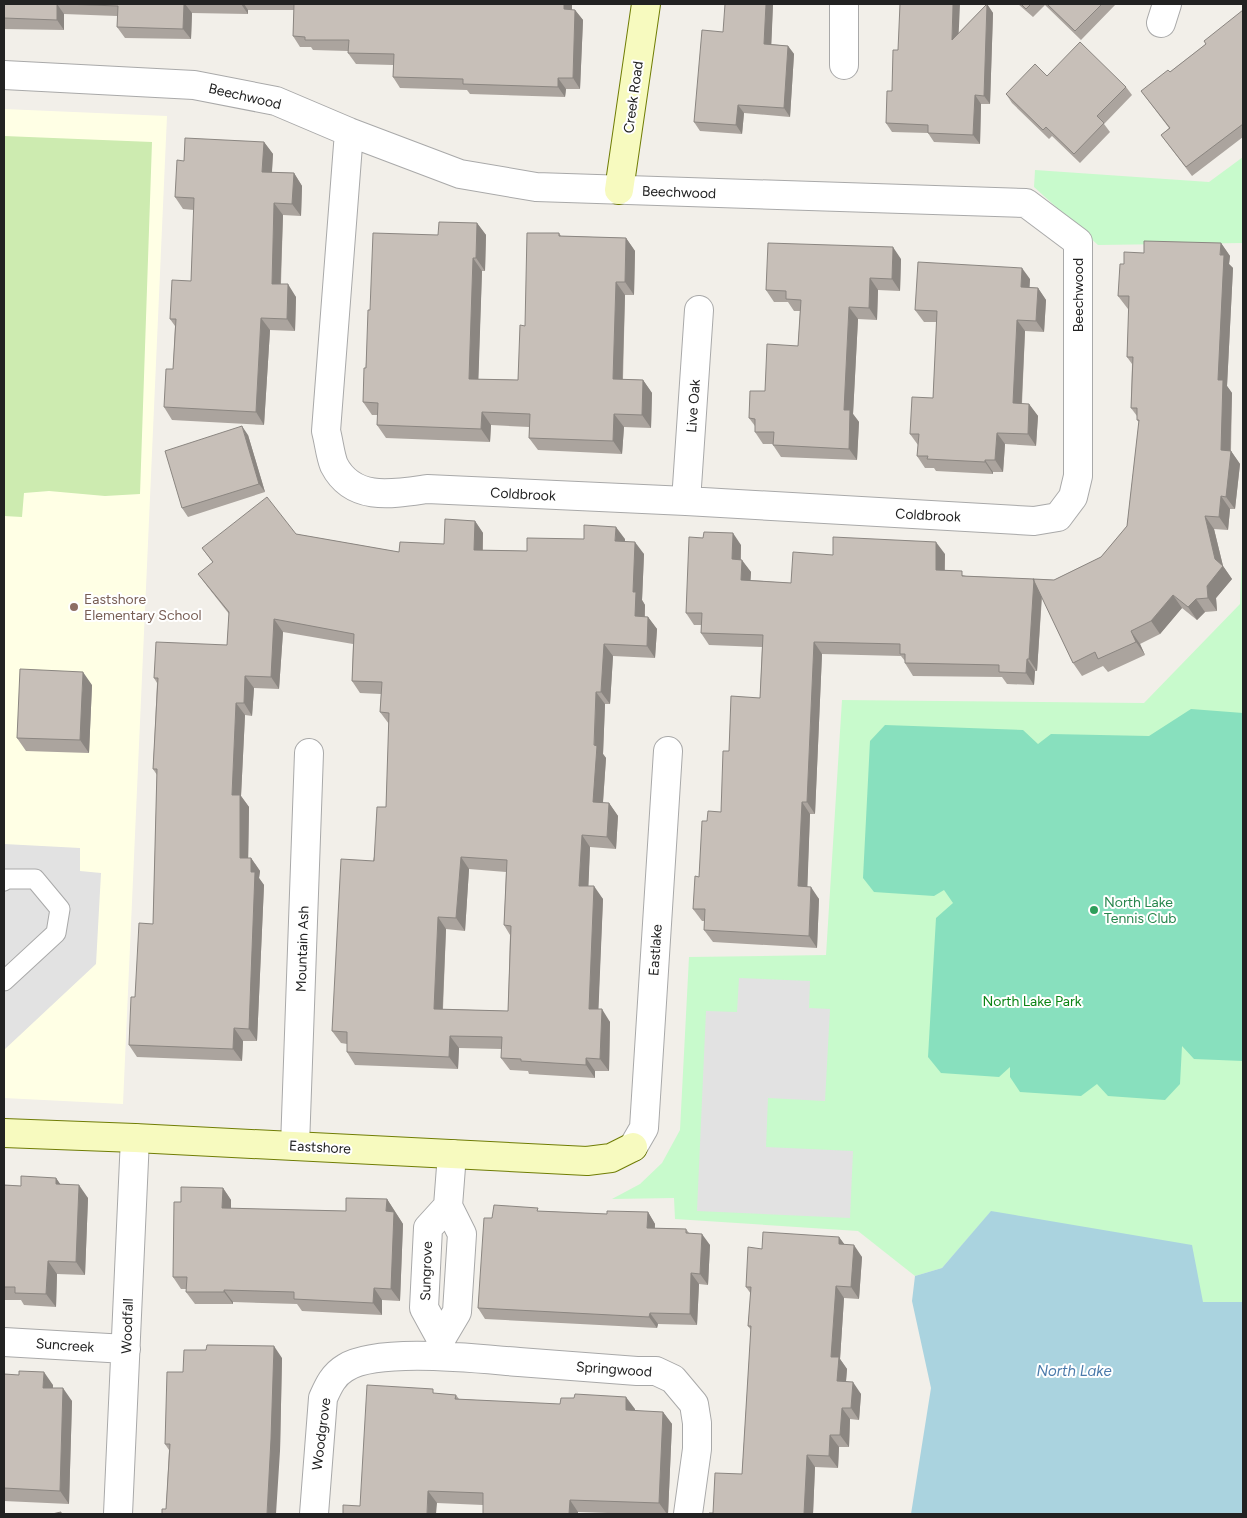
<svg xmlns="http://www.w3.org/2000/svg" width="1247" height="1518" font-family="Figtree,sans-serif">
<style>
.education{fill:#ffffe5}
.grass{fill:#cdebb0}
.park{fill:#c8facc}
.pitch{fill:#88e0be}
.parking{fill:#e2e2e2}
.water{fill:#aad3df}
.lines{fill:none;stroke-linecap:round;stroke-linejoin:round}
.lane-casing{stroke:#a9a9a9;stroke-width:21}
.street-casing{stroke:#a9a9a9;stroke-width:30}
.secondary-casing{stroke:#707d05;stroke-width:30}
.lane{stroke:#fff;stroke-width:19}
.street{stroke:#fff;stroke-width:28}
.secondary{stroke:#f7fabf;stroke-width:28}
.wall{fill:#aba49e;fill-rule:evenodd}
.shaded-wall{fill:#8b8681}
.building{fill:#c7bfb8;stroke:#8b8681;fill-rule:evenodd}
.education-dot{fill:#8d6e63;stroke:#fff;stroke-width:2}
.leisure-dot{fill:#2e9e5b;stroke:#fff;stroke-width:2}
.labels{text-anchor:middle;stroke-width:4;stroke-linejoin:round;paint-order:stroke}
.street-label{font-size:14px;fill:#222;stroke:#fff}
.education-label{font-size:14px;fill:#785e54;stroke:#fff;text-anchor:start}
.leisure-label{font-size:14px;fill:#27864d;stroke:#fff;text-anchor:start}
.park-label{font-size:14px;fill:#0c8416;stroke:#fff}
.water-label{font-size:15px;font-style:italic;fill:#4a7aab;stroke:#fff}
</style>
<rect width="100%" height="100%" fill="#f2efe9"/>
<path class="education" d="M4,109l163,7 -44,988 -119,-6z"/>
<path class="grass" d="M4,136l148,6 -12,352 -35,2 -56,-5 -25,2 -2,24 -18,-1z"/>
<path class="park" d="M1243,157v86l-145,2 -64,-58 1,-17 174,12z
M1243,527v775h-40l-212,-90 -49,56 -27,8 -57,-45 -183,-12 -1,-21 -62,1 28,-15 22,-21 18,-33 9,-173 137,-2 16,-255 302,3 96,-99z"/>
<path class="pitch" d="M1191,709l52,4v348l-49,-2 -12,-13 -2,38 -15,16 -57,-4 -11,-12 -16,12 -61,-4 -10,-15v-10l-11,10 -58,-4 -13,-16 8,-139 17,-15 -9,-13 -10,6 -60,-4 -11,-14 7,-137 15,-16 138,5 15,14 13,-10 98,2z"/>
<path class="parking" d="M4,844l76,4v23l21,2 -5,91 -92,86z
M739,978l71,3 -1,27 21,1 -5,92 -57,-3 -2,49 87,4 -3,67 -153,-7 9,-200 31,1z"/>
<path class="water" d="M991,1211l201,34 11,57h40v212h-332l20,-126 -19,-87 3,-25 27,-8z"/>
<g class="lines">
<g class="lane-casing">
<path id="lane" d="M4,881l1,-2h30l25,30 -4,24 -52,48"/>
</g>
<g class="street-casing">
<path id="street" d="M844,4v61
M1161,23l6,-19
M4,75l190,10 82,16 73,31 111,42 76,13 490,16 52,39v234l-5,21 -15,20 -24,4 -348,-20 -259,-12c-34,5 -74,13 -93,-24 -4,-10 -5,-23 -8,-34l23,-299
M686,501l13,-191
M295,1146l14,-393
M633,1147l11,-19 24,-377
M441,1339l-17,-31 4,-80 20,-22
M4,1342l122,7
M440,1356l1,-17 16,-27 5,-78 -14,-28 4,-52
M118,1514l17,-376
M314,1514l9,-116c5,-11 10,-23 22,-30 33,-21 134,-9 174,-6 39,3 78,6 118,9h19l17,8 21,25 3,19v26l-9,65"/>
</g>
<g class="secondary-casing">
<path id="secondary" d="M619,190l27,-186
M4,1133l131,5 452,23 24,-3 22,-11"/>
</g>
<use href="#lane" class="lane"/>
<use href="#street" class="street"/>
<use href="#secondary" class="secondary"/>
</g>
<path class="wall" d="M4,4h568v6h3l8,10 -3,69h-14l-1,8 -95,-3 -3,-4 -67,-2 -7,-11v-12l-37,-1 -8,-11v-2l-35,-1 -2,-3h-11l-7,-11 1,-26h-46v4l-56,-1 -1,26 -66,-1 -8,-11v-11l-53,-2v16l-60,-1z
M773,4l-2,40 17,2 6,8 -4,63 -46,-4 -2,21 -42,-3 -6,-9 29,-90z
M779,4h43v1z
M987,4l6,9 -3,91h-9l-1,40 -46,-2 -6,-9 -36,-1 -6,-9 6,-32 6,-41 61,-17z
M1018,4h98l-35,36 -36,-35 -12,12z
M1243,10v127l-51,39 -31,-41 8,-7 -28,-37 29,-19 36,-28z
M1047,76l79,11 6,8 -28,29 6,8 -30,31 -28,-27 -3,3 -37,-36 -6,-9z
M264,142l9,12 -1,18 22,1 8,13 -1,30 -18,-1 -2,69 15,13 -1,34 -25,-1 -6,95 -92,-5 -8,-13 9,-38 2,-43 -5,-7 21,-38 3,-71 -11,-1 -8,-12 9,-36z
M477,223l9,12 -1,36h-3l-4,108 40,1 7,-54 34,-93 2,3 65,2 9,13 -1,44h-9l-2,84 20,1 9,13 -1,35 -27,-1 -2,27 -84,-4 -9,-12v-11l-38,-2 -1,17 -104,-4 -9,-13 1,-10h-6l-9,-13 7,-92 68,-75z
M1221,243l9,13 -1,8 4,4 -6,118 5,7 -1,58 9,13 -5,45h-5l-2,21 -14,-1 9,37 9,13 -16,19 1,13 -12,1 -8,8 -15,-12 -22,26 -20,10 5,11 -37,17 -5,-6 -21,10 -9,-13 -31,-66 -5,74h-2l-1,14 -27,-1 -5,-7 -89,-1 -8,-13v-2l-4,-5 -79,-2 -7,160h-5l-3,73 12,12 -2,49 -104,-6 -9,-12 1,-9h-3l-9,-12 6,-32 8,-56 14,-9 8,-61 31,-53 2,-51 -53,-2 -8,-12v-8h-7l-8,-12 17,-75 38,7v15l10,12 -1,8 41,3 42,-28 112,-1v16l21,6 88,4 47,-23 26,-31 12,-104 -2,-2v-4l-6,-8 1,-44 -5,-7 2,-48h-1l-10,-13 6,-32 20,-11z
M901,259l-1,32 -22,-1 -1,30 -19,-1 -5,95 6,8 -2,38 -76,-3 -8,-12v-1h-10l-8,-12v-6l-6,-8 49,-72 2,-35h-6l-6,-9h-14l-8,-12z
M1030,279l-1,8 9,1 8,12 -2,32 -19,-1 -3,73h7l9,12 -2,30 -31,-2 -2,28h-10v2l-57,-3 -2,-3h-9l-8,-12 1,-11 -8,-11 23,-36 4,-76h-13l-9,-12z
M248,435l17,57 -77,25 -6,-9z
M475,521l8,12v17l44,1 98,-12v2l19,13 -2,46 3,5v12h3l9,12 -2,29 -42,-2 -3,48h-5l-2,50 3,4 -3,45h6l9,13 -2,33 -26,-2 -2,39 15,13 -5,110 12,13 -1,49h-14v7l-66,-4 -1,-3 -18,-1 -9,-12 1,-9 -43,-1 -1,21 -103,-4 -8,-13v-8l-6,-1 -9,-12 54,-224 3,-83 -9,-12 1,-18 -21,-1 -8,-12 1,-37 -70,-12 -4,57 -25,-1 -2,28 -7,-1 -4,81 8,11 -1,51h3l9,13 -1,7 5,7 -7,156h-14l-1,20 -105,-4 -8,-12 6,-48 18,-73 4,-149 -4,-6 4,-86 -3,-5 73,-33 2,-31 -22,-28 -9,-12 15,-11 -11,-15 94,-14 103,18 45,-8zM469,869l37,3 -2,53 6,10 -2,76 -65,-2 3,-80 19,2z
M92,685l-3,68 -63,-2 -9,-13z
M56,1178l4,6 28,14 -3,77 -28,-1 -1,33 -32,-2 -3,-5h-17v-115l17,1z
M223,1188l8,12v9l115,2 41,-12 16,25 -3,77 -18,-1v15l-80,-4 -5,-7 -64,-2v2h-38l-9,-12v-3h-5l-8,-12 8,-75z
M540,1211l67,3 41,-2 7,12v4l31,1 3,4 21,12 -2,40 -9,-1 -2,41 -39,-1 -1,4 -172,-9 -7,-11 14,-90z
M839,1237l5,7 18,13 -3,42 -15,-1 -4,61 7,10 -1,12 15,13 -2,26 -9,-1 -1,28h-10l-1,21 -23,-1 -2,47h-104l4,-1 29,-39 9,-144 -3,-4 3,-32 -5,-7 16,-38z
M282,1358l-2,93 -114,58 3,-59 -4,-6 18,-72z
M4,1374l49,11v3l19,13 -3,103 -65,-3z
M437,1394l19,1 3,4 176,10v2l28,1 9,12 -4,90h-31l-59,-2v2h-95v-9l-46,-2 -77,3z"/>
<path class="shaded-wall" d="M57,4l7,10v16l-7,-10z
M184,4h1l7,9 -1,26 -8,-10z
M241,4h3l4,6v4z
M564,4h8v16l-8,-11z
M766,4h7l-2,49 -7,-9z
M953,4h7l-2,44 -6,-8z
M987,4l6,9 -3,91 -6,-8z
M575,10l8,10 -3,69 -7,-11z
M788,46l6,8 -4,63 -6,-9z
M558,78l8,11 -1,8 -7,-10z
M975,95l6,9 -1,40 -7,-9z
M738,105l6,8 -2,21 -6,-9z
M264,142l9,12 -2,30 -9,-12z
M294,173l8,13 -1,30 -9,-12z
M274,203l9,12 -3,81 -8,-12z
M477,223l9,12 -1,36 -9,-13z
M626,238l9,13 -1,44 -9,-13z
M1221,243l9,13 -1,8 4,4 -6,118 5,7 -2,64 1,-6 9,13 -5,45 -9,-12 -5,-47 -3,-70z
M893,247l8,12 -1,32 -8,-12z
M473,258l9,13 -4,121 -9,-13z
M1022,268l8,11 -1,20 -8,-12z
M870,278l8,12 -1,30 -8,-12z
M616,282l9,13 -3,96 -9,-12z
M288,284l8,13 -1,34 -8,-12z
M1038,288l8,12 -2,32 -8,-11z
M849,307l9,12 -5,95 6,8 -2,38 -8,-11 -5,-39z
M261,318l9,12 -6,95 -8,-13z
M1017,320l8,11 -4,84 -8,-12z
M643,380l9,13 -1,35 -9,-13z
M1029,404l9,12 -2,30 -8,-12z
M482,412l9,13 -1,17 -9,-13z
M614,414l10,13 -2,27 -9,-13z
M242,426l6,9 17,57 -6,-8z
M997,433l8,11 -2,28 -8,-12z
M985,460l8,12v2l-8,-12z
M1221,496l9,13 -2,21 -9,-13z
M1205,516l9,13 9,37 9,13 -16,19 1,13 -9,-13 -1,-12 8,-27z
M475,521l8,12 -1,29 -8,-12z
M616,527l9,12 -1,14 -9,-12z
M733,533l8,12 -1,26 -8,-12z
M635,542l9,12 -2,46 3,5 -1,24 -9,-13 -2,-24z
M936,542l9,12 -1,28 -8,-12z
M742,560l9,12 -1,20 -9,-12z
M1034,579l8,12 -5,80 -8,-12z
M1173,595l9,13 -22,26 -9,-13z
M1196,599l9,13 -8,8 -9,-13z
M648,617l9,12 -2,29 -8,-12z
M274,619l9,13 -4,57 -8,-12z
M1131,631l9,13 5,11 -9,-13z
M814,642l8,12 -7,160 -8,-12z
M604,644l9,12 -3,48 -9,-12z
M1027,659l8,12 -1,14 -8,-12z
M83,672l9,13 -3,68 -9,-13z
M245,676l9,12 -2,28 -8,-13z
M596,692l9,12 -2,50 3,4 -4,57 -9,-13z
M236,703l9,12 -4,81 8,11 -1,63 -8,-12 -8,-63z
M802,802l8,12 -3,84 -9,-12z
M609,803l9,13 -2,33 -9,-12z
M582,835l8,12 -2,51 -9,-12z
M461,857l8,12 -4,62 -9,-13z
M251,858l9,13 -1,7 5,7 -7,156 -8,-12z
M594,886l9,13 -5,122 -9,-12z
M811,887l8,12 -2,49 -8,-12z
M438,917l8,12 -4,92 -8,-12z
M602,1009l8,13 -1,49 -9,-12z
M234,1028l9,13 -1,20 -9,-12z
M450,1036l9,12 -1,21 -9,-12z
M586,1058l9,13v7l-9,-13z
M56,1178l9,13 -9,-7z
M79,1185l9,13 -3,77 -9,-13z
M223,1188l8,12v20l-9,-12z
M387,1199l16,25 -3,77 -9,-12 -5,-78z
M648,1212l7,12 -1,15 -7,-11z
M702,1234l8,11 -2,40 -8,-11z
M839,1237l9,12 -9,-5z
M854,1245l8,12 -3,42 -8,-12z
M48,1261l9,13 -1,33 -10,-13z
M691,1273l8,11 -2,41 -7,-11z
M836,1286l8,12 -4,61 7,10 -2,24 -8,-12 -6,-24z
M374,1288l8,12v15l-9,-12z
M224,1290l9,12v2l-9,-12z
M650,1313l8,11 -1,4 -8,-11z
M274,1346l8,12 -2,93 -4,63h-9z
M44,1372l9,13 -1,16 -9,-13z
M853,1382l8,12 -2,26 -8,-12z
M63,1388l9,13 -3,103 -9,-13z
M626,1397l9,12 -1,13 -8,-12z
M842,1408l8,11 -1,28 -9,-12z
M663,1412l9,12 -4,90h-1l-8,-11z
M830,1435l9,12 -1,21 -9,-12z
M807,1455l8,12 -2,47h-9z
M428,1491l9,12 -1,11h-9z
M570,1500l8,12v2h-9z"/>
<path class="building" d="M4,4h53v16l-53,-2z
M64,4h120l-1,25 -66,-2 1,-21z
M294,4h270v5l11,1 -2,68h-15v9l-95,-3v-5l-70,-2 1,-23 -46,-1 1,-13h-44v-3l-12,-1z
M725,4h41l-2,40 24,2 -4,62 -46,-3 -2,20 -42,-3 8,-92 21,2z
M900,4h53l-1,36 35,-36 -3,92 -9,-1 -2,40 -45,-2v-8l-42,-2 1,-32h5l1,-41h5z
M1021,4h10l-5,5z
M1047,4h55l-27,27z
M1243,10v114l-57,43 -25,-32 9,-7 -29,-37 27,-21 2,2 36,-28 -2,-3z
M1080,42l46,45 -29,29 7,7 -30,31 -28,-27 -3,3 -37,-36 29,-30 12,12z
M185,138l79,4 -2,30 32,1 -2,31 -18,-1 -2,81h16l-1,35 -26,-1 -5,94 -92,-5 2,-38h7l3,-50h-6l2,-39 19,1 3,-83 -19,-1 2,-37 7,1z
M439,222l38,1 -1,35h-3l-4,121 49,1 2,-55 5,1 2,-93h32v3l67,2 -1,44h-9l-3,97 30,1 -1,35 -28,-1 -1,27 -84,-3 1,-24 -48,-2 -1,17 -104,-4 1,-22 -15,-1 1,-34h2l2,-58h2l3,-77 65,2z
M1144,241l77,2 -1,12h4l-6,125h5l-2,70 10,1 -5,46 -5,-1 -2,21 -14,-1 10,43 8,7 -16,20 1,12 -12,1 -8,8 -15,-12 -22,26 -20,10 5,11 -38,17 -3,-7 -22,11 -40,-84 21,1 47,-23 26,-31 12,-106h-2v-12h-6l2,-51h-6l2,-61h-11l2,-32h4v-12l20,1z
M768,243l125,4 -1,32 -22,-1 -1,30 -20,-1 -5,103h6l-1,39 -76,-4 1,-13h-19v-13l-6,-1 1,-27h15l2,-47 31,2 3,-46 -15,-1v-8l-20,-1z
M918,262l104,6 -1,19 17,1 -2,33 -19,-1 -4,83 16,1 -1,30 -31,-1 -2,27h-10v2l-58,-3 1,-3h-11l2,-22h-9l2,-37 21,1 4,-87 -22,-1z
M242,426l17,58 -77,24 -17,-57z
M267,497l29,37 103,18 1,-10 44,2 1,-25 30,2 -1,29 53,1v-13l57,1v-14l32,2 -1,14 20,1 -2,50h3l-1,24 13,1 -1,29 -43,-2 -3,48h-5l-2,53 3,1 -4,56 16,1 -2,34 -25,-2 -3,51h15l-5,123h13l-2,50 -14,-1v7l-65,-4v-2l-20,-1 1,-21 -52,-1 -1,21 -102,-5v-20l-15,-1 9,-172 33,2 3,-54h9l3,-94 -9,-1 2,-30 -30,-1 2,-47 -80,-15 -3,58 -26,-1 -1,27h-8l-4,92h8v63h11v14h4l-6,157 -15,-1 -1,21 -104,-4 2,-48h4l4,-74 14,1 4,-155h-4l5,-91h-4l2,-36 71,3 2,-33 -31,-38 15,-12 -11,-14zM461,857l46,3 -3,65 7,1 -3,85 -74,-2 4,-92 18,1z
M704,532l29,1 -1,26 10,1 -1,20 50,3 2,-31 40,3v-18l103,5v28l26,1v5l72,3 -5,80h-2l-1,14 -27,-1v-7l-94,-2v-9h-5v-10l-86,-2 -7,160h-5l-4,84 13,1 -2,49 -105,-6 1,-21h-12l2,-33 4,1 3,-56h5l1,-10 13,1 2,-61h6l2,-55 29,2 3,-63 -62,-2 1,-20h-16l3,-76 14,1z
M20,669l63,3 -3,68 -63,-2z
M21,1176l35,2v6l23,1 -3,77 -28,-1 -2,33 -31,-1v-6h-11v-102l17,1z
M181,1187l42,1 -1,20 124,3v-13l41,1 -1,12 8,1 -3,77 -17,-1 -1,15 -79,-4v-7l-70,-2v2h-38l1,-15h-14l1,-75h7z
M494,1205l44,3 -1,3 70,3v-3l41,1 -1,16 39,1v4l16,1 -2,40 -9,-1 -1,41 -40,-1 -1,4 -171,-9 6,-90h8z
M763,1232l76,5v7l15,1 -3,42 -15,-1 -5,71h8l-2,24 16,1 -2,26h-9l-2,27h-10l-1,21 -22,-1 -3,59h-95v-1h4l2,-40 27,1 9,-148h-3l3,-39h-5l2,-40 14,2z
M207,1345l67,1 -3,93 -4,75h-105v-5h4l4,-65h-5l2,-72h16l1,-22h22z
M19,1371l25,1 -1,16h20l-3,103 -56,-3v-114l15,1z
M367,1385l66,4v4l23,2 -1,4 105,5 1,-6h13l1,-4 51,3v13l37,2 -4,91 -89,-3 -1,14h-86v-21l-55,-2 -1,23h-84v-9l17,1z
M61,1512v2h-9z"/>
<circle class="education-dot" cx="74" cy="607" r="5"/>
<circle class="leisure-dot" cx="1094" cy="910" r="5"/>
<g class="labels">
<g class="street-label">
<text transform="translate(245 96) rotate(13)" y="5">Beechwood</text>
<text transform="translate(633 97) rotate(-82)" y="5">Creek Road</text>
<text transform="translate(679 192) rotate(2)" y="5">Beechwood</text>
<text transform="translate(1078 295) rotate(-90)" y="5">Beechwood</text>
<text transform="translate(693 406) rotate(-86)" y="5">Live Oak</text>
<text transform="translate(523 494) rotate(3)" y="5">Coldbrook</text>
<text transform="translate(928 515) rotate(3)" y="5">Coldbrook</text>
<text transform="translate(302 949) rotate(-88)" y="5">Mountain Ash</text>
<text transform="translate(655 950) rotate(-86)" y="5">Eastlake</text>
<text transform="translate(320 1147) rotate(3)" y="5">Eastshore</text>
<text transform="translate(426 1271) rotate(-88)" y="5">Sungrove</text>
<text transform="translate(127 1326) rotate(-88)" y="5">Woodfall</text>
<text transform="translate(65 1345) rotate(4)" y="5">Suncreek</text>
<text transform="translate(614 1369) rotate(4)" y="5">Springwood</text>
<text transform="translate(321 1434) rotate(-83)" y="5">Woodgrove</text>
</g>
<g class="education-label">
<text x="84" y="604">Eastshore<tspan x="84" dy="16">Elementary School</tspan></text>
</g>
<g class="leisure-label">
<text x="1104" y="907">North Lake<tspan x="1104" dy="16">Tennis Club</tspan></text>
</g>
<g class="park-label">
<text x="1032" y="1006">North Lake Park</text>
</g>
<g class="water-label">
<text x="1074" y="1376">North Lake</text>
</g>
</g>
<rect width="1247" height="1518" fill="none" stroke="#222222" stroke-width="10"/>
</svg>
